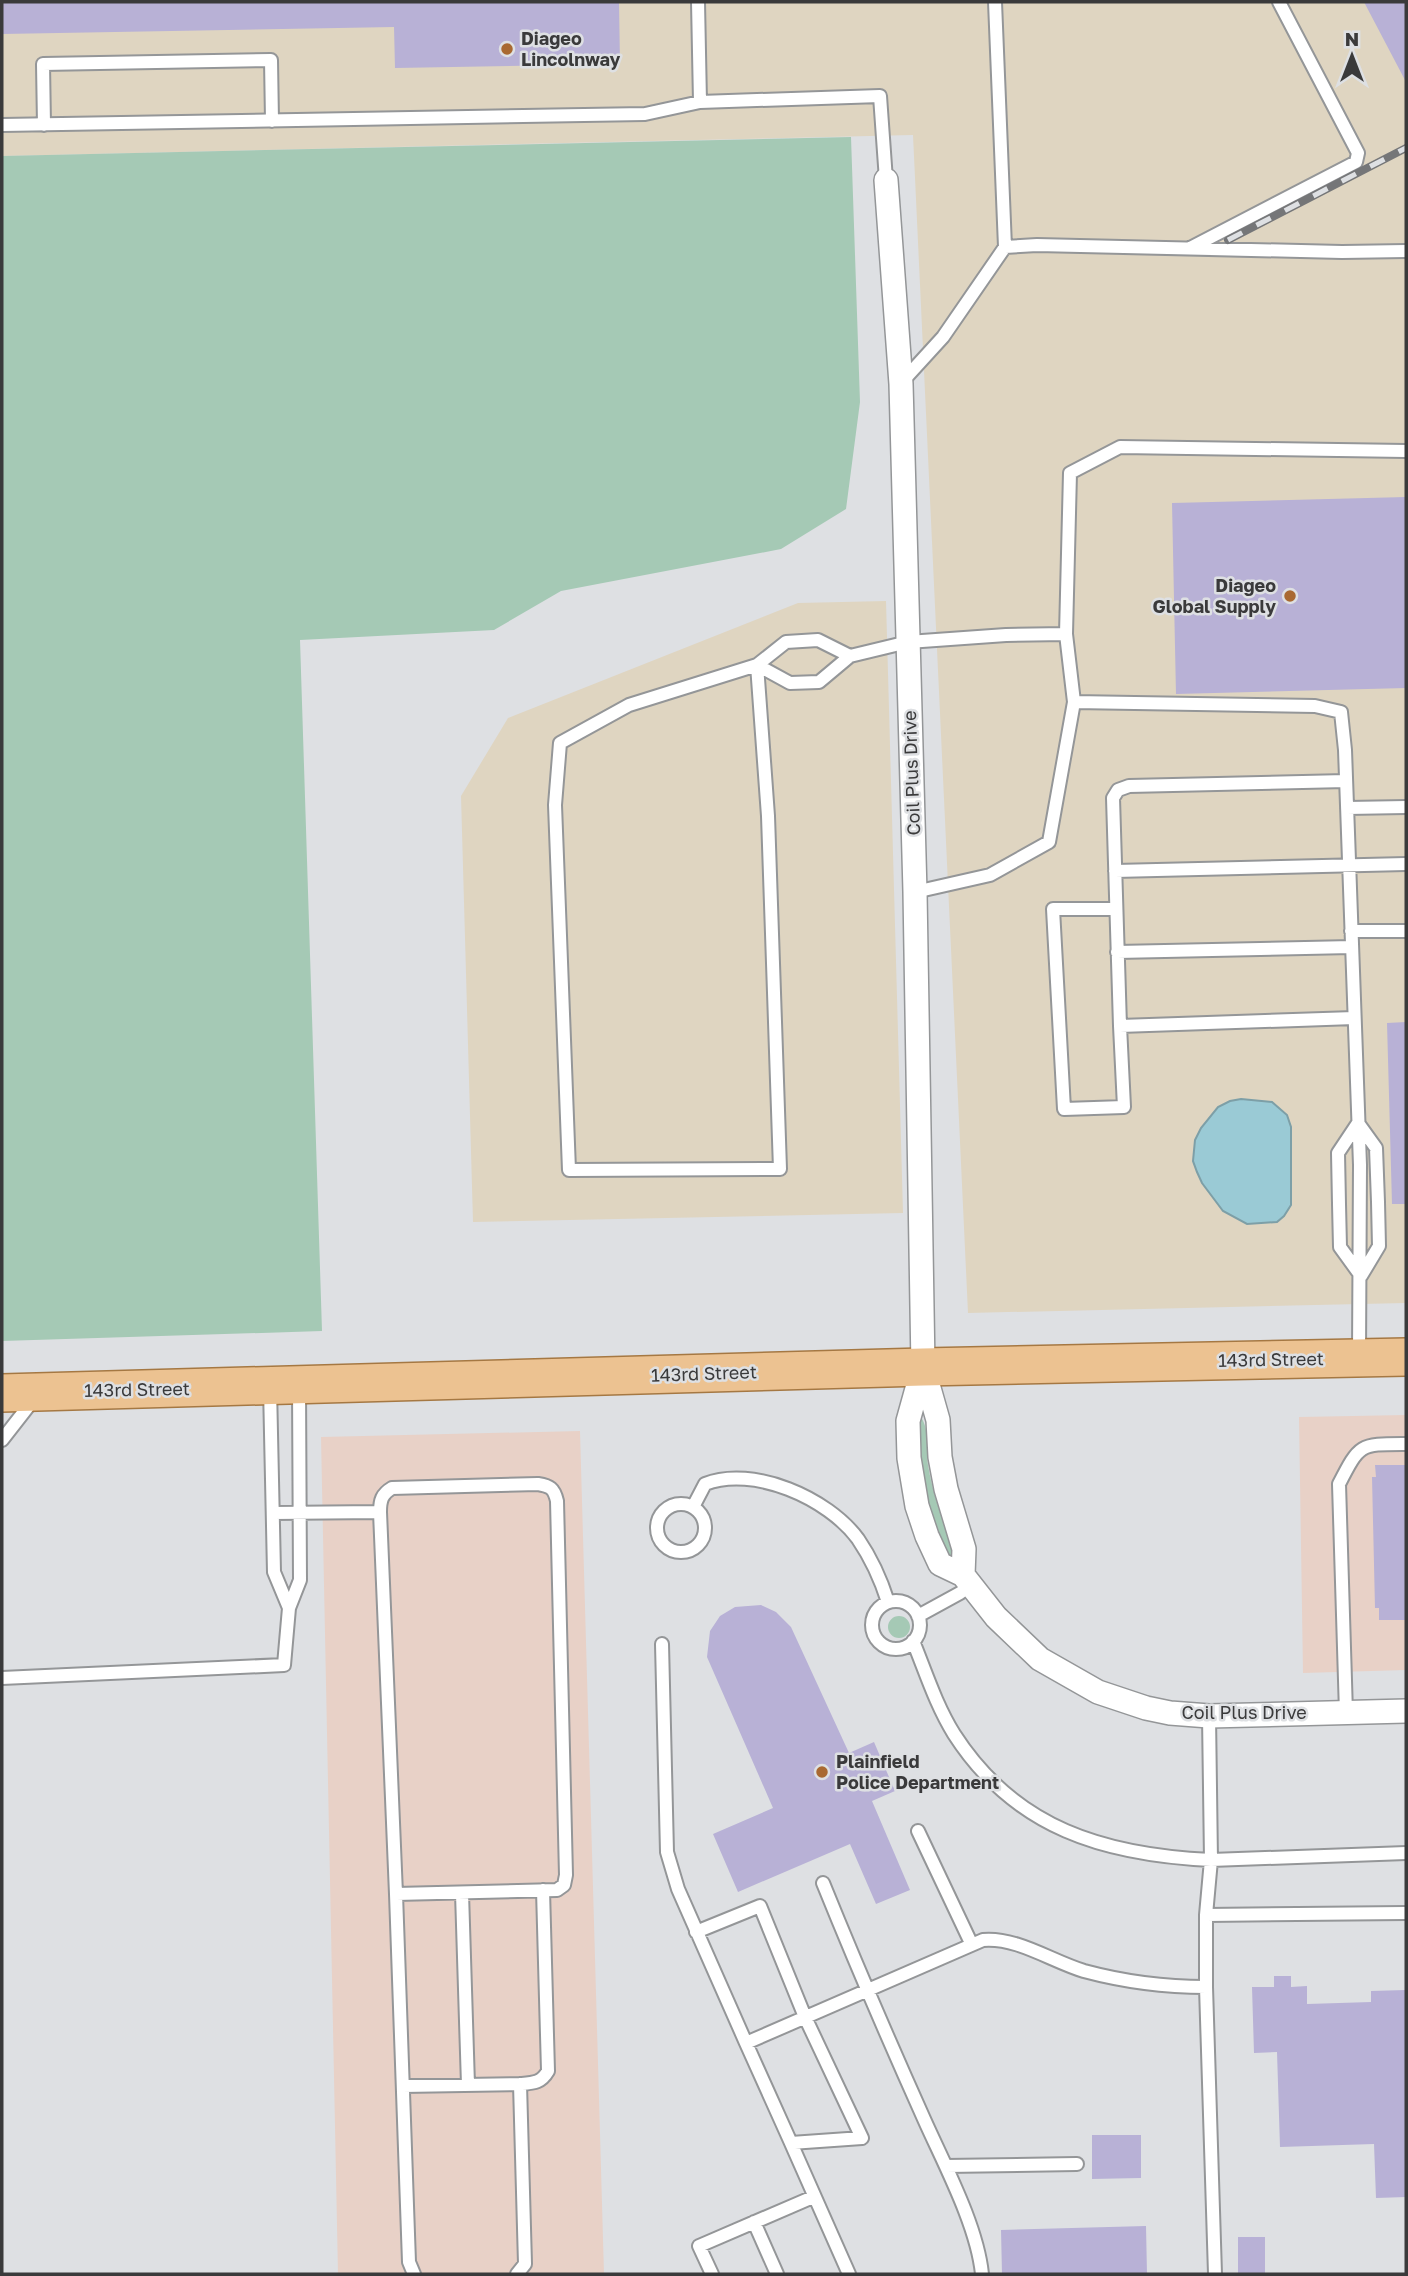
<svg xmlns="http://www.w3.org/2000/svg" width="1408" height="2276" font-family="'Golos Text',sans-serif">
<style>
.commercial{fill:#e8d1c7}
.industrial{fill:#dfd5c1}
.green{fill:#a5c9b5}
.water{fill:#9acad5;stroke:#7d9fa7;stroke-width:2}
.building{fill:#b8b1d6}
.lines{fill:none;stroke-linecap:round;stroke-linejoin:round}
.service-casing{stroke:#949698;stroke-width:16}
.minor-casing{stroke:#949698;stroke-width:26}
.primary-casing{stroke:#a57843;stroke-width:40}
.service{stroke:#fff;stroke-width:12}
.minor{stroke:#fff;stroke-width:23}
.primary{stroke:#ecc291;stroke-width:37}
.rail-casing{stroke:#757678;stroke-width:8}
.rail{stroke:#dee0e3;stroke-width:5;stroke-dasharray:16;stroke-linecap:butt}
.poi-dot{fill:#a96931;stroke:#dee0e3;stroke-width:2.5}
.labels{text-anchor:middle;stroke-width:5;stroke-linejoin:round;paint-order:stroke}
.poi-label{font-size:18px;font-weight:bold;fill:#3a3a3b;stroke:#dee0e3;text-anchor:start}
.street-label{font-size:18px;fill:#3a3a3b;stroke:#dee0e3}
</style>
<rect width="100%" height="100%" fill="#dee0e3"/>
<path class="commercial" d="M1406,1415v255l-103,3 -4,-256z
M580,1431l24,843h-266l-17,-837z"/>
<path class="industrial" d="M2,2h1404v1301l-438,10 -55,-1178 -911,21z
M886,601l17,612 -430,9 -12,-426 47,-78 290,-115z"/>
<path class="green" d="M851,137l9,265 -14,107 -65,40 -220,42 -67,39 -194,10 22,691 -320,10v-1185z
M921,1417c9,14 5,33 7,48 5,31 16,60 28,89l-5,8 -23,-51 -7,-34 -2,-54z
M888 1627a11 11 0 1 1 22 0a11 11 0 1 1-22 0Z"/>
<path class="water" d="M1241,1099l31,3 15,13 4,12v78l-7,11 -7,6 -30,2 -24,-13 -21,-28 -5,-11 -4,-11 2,-21 6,-12 17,-21 12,-6z"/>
<path class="building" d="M2,2h617l1,62 -225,4 -1,-41 -392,7z
M1364,2h42v80z
M1406,497v191l-230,6 -4,-191z
M1406,1022v182h-14l-5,-181z
M1375,1465h31v155h-27v-12h-4l-3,-131h4z
M761,1605l15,7 15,15 58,126 25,-11 21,49 -23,10 38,89 -34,14 -26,-60 -112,48 -25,-58 60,-26 -66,-151 3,-26 10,-15 15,-9z
M1274,1976h17v11l16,-1v18l64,-2v-11l35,-1v207l-30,1 -2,-54 -94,3 -3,-95 -23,1 -2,-66h22z
M1092,2135h49v43l-49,1z
M1146,2226l1,48h-145l-1,-44z
M1238,2237h27v37h-27z"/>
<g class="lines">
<g class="service-casing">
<path id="service" d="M698,2l2,100
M995,2l10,245
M2,125l643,-11 55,-12 180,-6 6,84
M44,125l-1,-61 228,-4 1,61
M1190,248l166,-86 2,-9 -79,-151
M901,383l42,-46 62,-90 32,-2 305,7 64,-1
M757,665l11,151 12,353 -211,1 -14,-365 5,-62 69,-38 128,-40 29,-23 32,-2 32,16
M757,665l33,18 29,-1 31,-26 58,-14 98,-7 60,-1
M1347,808l59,-1
M1115,871l291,-7
M915,892l75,-17 59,-33 25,-140
M1116,909h-63l11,200 60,-2 -4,-81 234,-8
M1351,931h55
M1117,952l235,-5
M1120,1026l-7,-228 5,-8 11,-4 217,-5
M1358,1123l-20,30 1,51 1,43 21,29
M1358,1123l18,25 2,54 1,44 -18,30
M1359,1355l1,-190 -15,-415 -4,-38 -26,-6 -241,-4 -8,-68 4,-161 50,-26 286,4
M270,1387l4,185 15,36
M2,1440l32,-41
M657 1528a24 24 0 1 1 48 0a24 24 0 1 1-48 0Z
M693,1507l12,-23c48,-19 123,14 153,55 13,19 23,41 30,63
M380,1512l16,382
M273,1513l107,-1c0,-12 2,-18 12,-24l146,-4c12,2 16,4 19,17l9,374 -2,10 -7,5 -161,4 13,368 5,12
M872 1625a24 24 0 1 1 48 0a24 24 0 1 1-48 0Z
M918,1616l42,-23 11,-8
M913,1641c13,32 23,64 41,93 61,95 151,121 257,126l195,-7
M662,1644l5,208 11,37 68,154 237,-103c34,-3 68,21 101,31 41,11 80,16 122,16v-72l5,-55 -2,-144
M2,1678l282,-13 5,-57 11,-28 -1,-193
M1346,1713l-7,-229c21,-41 21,-40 67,-40
M918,1831l53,112
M823,1883c32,79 66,158 101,236 20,45 53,106 58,155
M462,1893l6,192
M1206,1915l200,-2
M696,1932l64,-26 45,111 57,121 -71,5 -45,-100
M1206,1987l9,287
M520,2084c14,-1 21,-1 28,-13l-5,-181
M403,2086l117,-2 5,180 -8,10
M791,2143l58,131
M946,2166l131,-2
M754,2222l23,52
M712,2274l-13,-28 114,-49"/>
</g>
<g class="minor-casing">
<path id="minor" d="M886,180l15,204 14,508 8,475 15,53 2,37 6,32 18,60 -1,26
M923,1367l-15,54 1,37 8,48 10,30 13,28 23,11 33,42 44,42 58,33 48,16 24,5 39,3 197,-5"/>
</g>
<g class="primary-casing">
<path id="primary" d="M2,1393l921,-26 483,-10"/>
</g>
<use href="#service" class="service"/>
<use href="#minor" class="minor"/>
<use href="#primary" class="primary"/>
<g class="rail-casing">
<path id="rail" d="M1228,240l178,-92"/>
</g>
<use href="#rail" class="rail"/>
</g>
<g class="poi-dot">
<circle cx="507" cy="49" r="7"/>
<circle cx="1290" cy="596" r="7"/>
<circle cx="822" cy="1772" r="7"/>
</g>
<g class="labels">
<g class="poi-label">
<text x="521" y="45">Diageo<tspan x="521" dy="21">Lincolnway</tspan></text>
<text x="1276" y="592" text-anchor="end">Diageo<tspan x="1276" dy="21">Global Supply</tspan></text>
<text x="836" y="1768">Plainfield<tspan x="836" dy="21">Police Department</tspan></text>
</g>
<g class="street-label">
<text transform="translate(912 773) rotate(-92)" y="6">Coil Plus Drive</text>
<text transform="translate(1271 1360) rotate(-1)" y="6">143rd Street</text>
<text transform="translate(704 1374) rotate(-2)" y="6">143rd Street</text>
<text transform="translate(137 1390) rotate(-1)" y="6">143rd Street</text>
<text x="1244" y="1719">Coil Plus Drive</text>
</g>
</g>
<rect width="1408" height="2276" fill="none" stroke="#3a3a3b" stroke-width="7"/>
<g transform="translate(1352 56)" stroke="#dee0e3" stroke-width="5" paint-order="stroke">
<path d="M0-5L12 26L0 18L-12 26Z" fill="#3a3a3b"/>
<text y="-10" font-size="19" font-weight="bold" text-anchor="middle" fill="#3a3a3b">N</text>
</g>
</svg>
